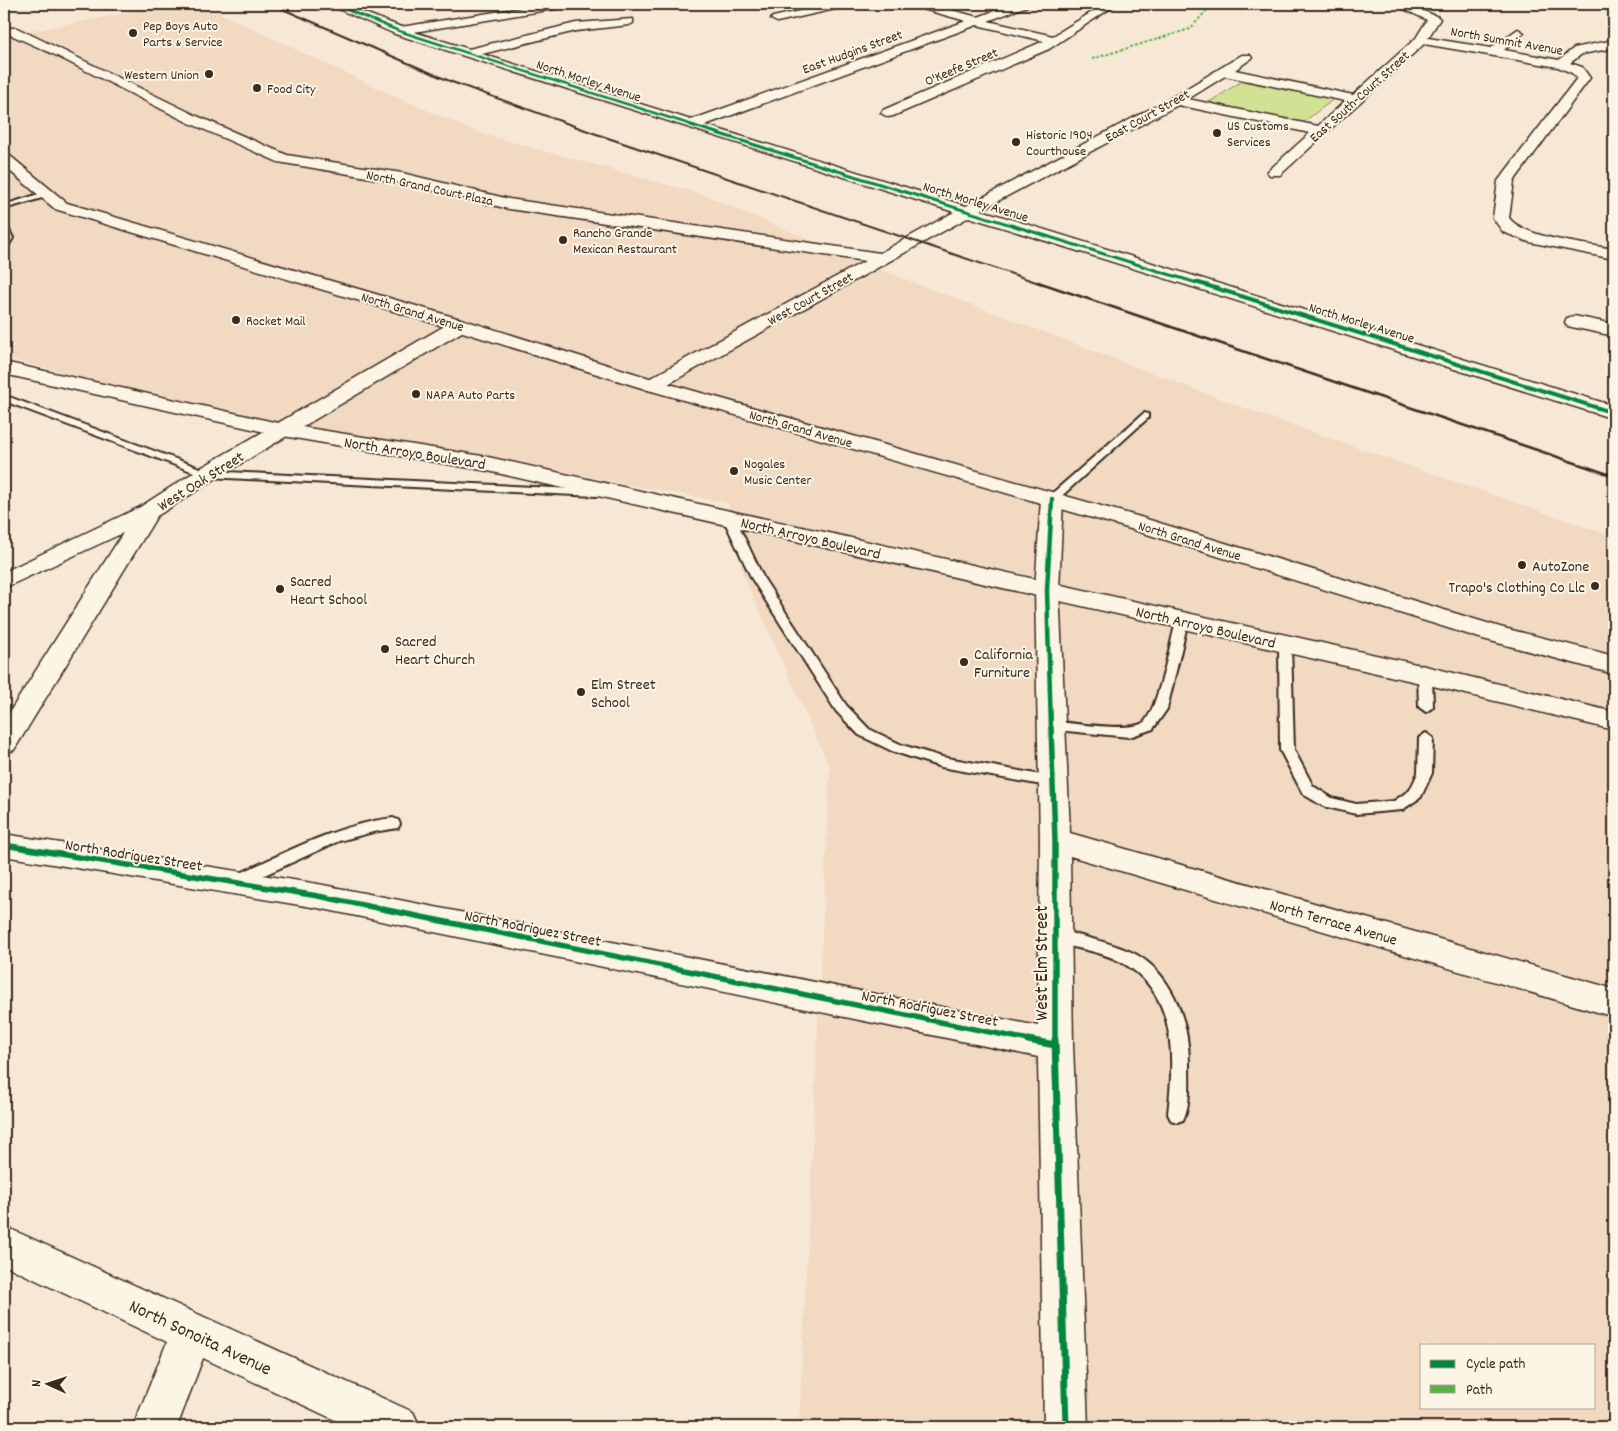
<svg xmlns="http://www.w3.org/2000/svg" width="1618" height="1431" font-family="Dekko,sans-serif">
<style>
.built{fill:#f1d9c2;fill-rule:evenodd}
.green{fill:#d2e295;stroke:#86865a}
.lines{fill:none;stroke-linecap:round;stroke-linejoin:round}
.lane-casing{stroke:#3b2a1e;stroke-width:4}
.street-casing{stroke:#3b2a1e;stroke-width:3}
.primary-casing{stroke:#3b2a1e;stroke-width:3}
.lane{fill:#fcf5e5;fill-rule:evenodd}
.street{fill:#fcf5e5;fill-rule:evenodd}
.primary{fill:#fcf5e5;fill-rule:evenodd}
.rail-far1{stroke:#3b2a1e;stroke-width:2}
.rail{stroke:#3b2a1e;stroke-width:2.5}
.quiet{stroke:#57b245;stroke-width:2;stroke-dasharray:3 2;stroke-linecap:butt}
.cycleway-far5-casing{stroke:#fcf5e5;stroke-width:4}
.cycleway-far4-casing{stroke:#fcf5e5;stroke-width:5}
.cycleway-far3-casing{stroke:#fcf5e5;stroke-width:6}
.cycleway-far2-casing{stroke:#fcf5e5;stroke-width:8}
.cycleway-far1-casing{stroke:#fcf5e5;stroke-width:9}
.cycleway-casing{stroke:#fcf5e5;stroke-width:10}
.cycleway-far5{stroke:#00873e;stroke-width:2.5}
.cycleway-far4{stroke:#00873e;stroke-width:3}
.cycleway-far3{stroke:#00873e;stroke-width:4}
.cycleway-far2{stroke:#00873e;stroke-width:4.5}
.cycleway-far1{stroke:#00873e;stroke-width:5.5}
.cycleway{stroke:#00873e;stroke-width:7}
.poi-dot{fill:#3b2a1e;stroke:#fcf5e5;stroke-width:2}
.labels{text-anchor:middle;stroke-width:4;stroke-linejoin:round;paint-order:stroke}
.far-poi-label{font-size:14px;fill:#3b2a1e;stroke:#fcf5e5;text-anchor:start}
.far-street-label{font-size:14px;fill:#3b2a1e;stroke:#fcf5e5}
.street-label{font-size:16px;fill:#3b2a1e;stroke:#fcf5e5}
.poi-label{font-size:16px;fill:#3b2a1e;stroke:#fcf5e5;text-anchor:start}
.near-street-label{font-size:19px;fill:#3b2a1e;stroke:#fcf5e5}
</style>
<rect width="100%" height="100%" fill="#f7e8d5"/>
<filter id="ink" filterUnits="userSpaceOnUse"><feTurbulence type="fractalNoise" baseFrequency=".02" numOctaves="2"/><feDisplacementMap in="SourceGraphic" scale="10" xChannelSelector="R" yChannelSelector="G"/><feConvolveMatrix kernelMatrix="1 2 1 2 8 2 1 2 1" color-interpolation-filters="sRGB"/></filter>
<g filter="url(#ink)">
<path class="built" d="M173,4h28l189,90 89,39 225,62 192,81 359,136 359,125v890h-815l31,-659 -88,-196 -14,-69 -307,-57 -193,-33 -224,-55v-325l38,-4zM1422,1345h172v62h-172z"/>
<path class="green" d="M1242,81l92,18 -32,24 -94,-20z"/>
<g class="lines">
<g class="lane-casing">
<path id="lane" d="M46,192h3v4l-45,13v-4z
M4,226h3l6,12 -6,10 -3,1z
M4,395l204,76 388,19 6,3 -6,3 -389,-19 -203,-76z
M1144,413l4,1v4l-92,83h-8v-4z
M729,515l6,3 29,61 82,126 23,24 33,16 40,12 116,21 2,4 -2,4 -5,1 -112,-20 -49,-16 -33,-16 -23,-24 -84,-132 -29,-61z
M1182,617l6,4 -21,88 -14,20 -24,8 -83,-8 -2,-3 2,-3 5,-2c18,2 79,11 92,2 14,-10 28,-82 33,-102z
M1285,640l6,4 3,106 19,36 19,12 24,6 38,-3 16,-11 8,-17 1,-35 7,-5 7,5 -1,35 -11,24 -19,13 -46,4 -33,-8 -20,-12 -23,-44 -1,-106z
M1425,671l7,4 1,32 -7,5 -7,-5 -1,-32z
M393,818l5,2 2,4 -2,4 -25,4 -34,9 -101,46 -6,-2 -2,-4 2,-4c53,-24 103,-52 161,-59z
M1055,929c25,7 50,12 74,22 42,18 60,69 60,112 0,18 2,41 -6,57l-6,2 -6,-2 -3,-6c6,-56 10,-123 -49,-153 -21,-11 -47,-13 -70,-20l-2,-5 2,-5z"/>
</g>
<g class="street-casing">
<path id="street" d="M327,4h15l59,23 145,-23h26l-6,3 -152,25 55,17 107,-26 57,-4v4l-4,2 -53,6 -94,23 209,66 275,-99 -54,-15 -1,-2h17l50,13 35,-13h15l-1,2 -39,15 65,15 52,-32h12l-68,45 -156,67 -5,1 -7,-4 2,-3 161,-69 -67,-16 -272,100 261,81 205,-108 71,-43h8l2,3 -17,12 118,25 63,-57 11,-18 -34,-16h14l31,13 2,2 -12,19 63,10 27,-19 6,4 -20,17 55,10 15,-12 40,-8v8l-32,6 -12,9 12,4 8,11 -76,103 -5,37c15,20 79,26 105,31v10l-85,-17 -26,-10 -10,-14 5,-37 79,-103 -5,-5 -14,-6 -134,-23 -144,131h-10l-3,-3 43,-39 -132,-28 -197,105 633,196v13l-645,-202 -310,172 -7,2 -7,-2 -3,-4 3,-4 220,-120 -356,-52 -107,-26 -124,-21 -91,-40 -134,-68 -42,-19 -7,1v-8h13l180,88 90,39 115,18 107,26 371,54 74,-41 -559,-178zM1225,76l120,25 -27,25 -130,-27z
M831,4h20l-2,2 -72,16 -6,-3 2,-2z
M1574,316l40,8v12l-47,-10 -2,-4 2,-4z
M460,319l7,2 2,4 -2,4 -252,150 -58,37 -143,234 -10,3v-32l119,-188 -119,55v-16l136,-65 59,-38 254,-148z
M1052,492l8,2 3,5 -4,91 11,243 544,156v28l-544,-161 3,189 15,382h-44l-6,-370 -720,-149 -314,-52v-22l314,50 720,142 2,-186 -5,-250 6,-91 3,-5z
M4,1226l409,186 7,15h-70l-147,-69 -26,69h-44l34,-85 -163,-77z"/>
</g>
<g class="primary-casing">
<path id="primary" d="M4,154l5,1 58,48 400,118 192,60 481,136 360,110 114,29v18l-131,-35 -359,-112 -479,-138 -192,-60 -398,-120 -51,-43z
M4,362l279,62 205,33 937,209 189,46v18l-189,-46 -937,-213 -205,-35 -279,-62z"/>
</g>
<use href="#lane" class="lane"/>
<use href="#street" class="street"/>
<use href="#primary" class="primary"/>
<path class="rail-far1" d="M271,4l181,78 150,54 440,148"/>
<path class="rail" d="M1038,282l576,194"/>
<path class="quiet" d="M1092,59l98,-30 16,-18 3,-7"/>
<g class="cycleway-far5-casing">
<path id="cycleway-far5" d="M333,4l66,27 296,95"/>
</g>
<g class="cycleway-far4-casing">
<path id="cycleway-far4" d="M691,125l509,159"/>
</g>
<g class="cycleway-far3-casing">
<path id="cycleway-far3" d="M1196,282l418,131"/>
</g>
<g class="cycleway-far2-casing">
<path id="cycleway-far2" d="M1051,729l-4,-139 5,-91"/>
</g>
<g class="cycleway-far1-casing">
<path id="cycleway-far1" d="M1051,728l4,112v201
M4,845l314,51 716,145"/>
</g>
<g class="cycleway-casing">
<path id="cycleway" d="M1028,1040l27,5
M1055,1040l11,387"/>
</g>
<use href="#cycleway-far5" class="cycleway-far5"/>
<use href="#cycleway-far4" class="cycleway-far4"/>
<use href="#cycleway-far3" class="cycleway-far3"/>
<use href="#cycleway-far2" class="cycleway-far2"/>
<use href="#cycleway-far1" class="cycleway-far1"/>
<use href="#cycleway" class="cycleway"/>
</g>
</g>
<g class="poi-dot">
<circle cx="133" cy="33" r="5"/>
<circle cx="209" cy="74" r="5"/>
<circle cx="257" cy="88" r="5"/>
<circle cx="1217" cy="133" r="5"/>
<circle cx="1016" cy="142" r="5"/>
<circle cx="563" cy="240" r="5"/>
<circle cx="236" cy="320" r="5"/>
<circle cx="416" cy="394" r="5"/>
<circle cx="734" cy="471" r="5"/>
<circle cx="1522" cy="565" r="5"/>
<circle cx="1595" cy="586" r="5"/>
<circle cx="280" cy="589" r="5"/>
<circle cx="385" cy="649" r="5"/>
<circle cx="964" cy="662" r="5"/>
<circle cx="581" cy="692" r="5"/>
</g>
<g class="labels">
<g class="far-poi-label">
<text x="143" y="30">Pep Boys Auto<tspan x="143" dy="16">Parts &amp; Service</tspan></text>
<text x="199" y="79" text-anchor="end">Western Union</text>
<text x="267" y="93">Food City</text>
<text x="1227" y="130">US Customs<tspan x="1227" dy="16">Services</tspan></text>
<text x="1026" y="139">Historic 1904<tspan x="1026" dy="16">Courthouse</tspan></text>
<text x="573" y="237">Rancho Grande<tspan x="573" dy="16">Mexican Restaurant</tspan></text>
<text x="246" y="325">Rocket Mail</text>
<text x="426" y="399">NAPA Auto Parts</text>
<text x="744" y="468">Nogales<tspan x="744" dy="16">Music Center</tspan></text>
</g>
<g class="far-street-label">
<text transform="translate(1507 40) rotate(10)" y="5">North Summit Avenue</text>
<text transform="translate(852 51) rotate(-20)" y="5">East Hudgins Street</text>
<text transform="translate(961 66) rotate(-23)" y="5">O'Keefe Street</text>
<text transform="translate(589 80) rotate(18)" y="5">North Morley Avenue</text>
<text transform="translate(1359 96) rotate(-42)" y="5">East South-Court Street</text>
<text transform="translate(1147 115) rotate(-29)" y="5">East Court Street</text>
<text transform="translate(430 187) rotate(12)" y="5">North Grand Court Plaza</text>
<text transform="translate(976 201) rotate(17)" y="5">North Morley Avenue</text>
<text transform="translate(810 298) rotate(-29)" y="5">West Court Street</text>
<text transform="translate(413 311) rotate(17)" y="5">North Grand Avenue</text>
<text transform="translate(1362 322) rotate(17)" y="5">North Morley Avenue</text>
<text transform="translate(801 428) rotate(16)" y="5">North Grand Avenue</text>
<text transform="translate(1190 540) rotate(17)" y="5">North Grand Avenue</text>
</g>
<g class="street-label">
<text transform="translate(415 452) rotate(9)" y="6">North Arroyo Boulevard</text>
<text transform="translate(200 480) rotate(-32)" y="6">West Oak Street</text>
<text transform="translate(811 537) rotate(13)" y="6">North Arroyo Boulevard</text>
<text transform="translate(1206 626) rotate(13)" y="6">North Arroyo Boulevard</text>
<text transform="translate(134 854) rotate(9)" y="6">North Rodriguez Street</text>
<text transform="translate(1334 921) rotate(16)" y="6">North Terrace Avenue</text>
<text transform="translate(533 927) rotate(11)" y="6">North Rodriguez Street</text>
<text transform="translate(930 1007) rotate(11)" y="6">North Rodriguez Street</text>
</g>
<g class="poi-label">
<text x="1532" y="571">AutoZone</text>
<text x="290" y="586">Sacred<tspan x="290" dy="18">Heart School</tspan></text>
<text x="1585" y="592" text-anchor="end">Trapo's Clothing Co Llc</text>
<text x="395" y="646">Sacred<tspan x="395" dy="18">Heart Church</tspan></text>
<text x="974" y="659">California<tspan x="974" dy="18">Furniture</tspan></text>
<text x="591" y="689">Elm Street<tspan x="591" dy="18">School</tspan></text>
</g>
<g class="near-street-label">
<text transform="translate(1040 963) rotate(-90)" y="7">West Elm Street</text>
<text transform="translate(201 1336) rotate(25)" y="7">North Sonoita Avenue</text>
</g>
</g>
<rect width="1618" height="1431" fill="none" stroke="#fcf5e5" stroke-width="20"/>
<rect x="10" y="10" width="1598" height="1411" fill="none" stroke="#3b2a1e" stroke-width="2" filter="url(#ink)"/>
<rect x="1420" y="1344" width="175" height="65" fill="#fcf5e5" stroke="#afa495"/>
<rect x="1430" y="1360" width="25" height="8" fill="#00873e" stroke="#afa495"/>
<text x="1466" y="1368" font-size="15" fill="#3b2a1e">Cycle path</text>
<rect x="1430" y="1385" width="25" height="8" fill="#57b245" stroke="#afa495"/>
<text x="1466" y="1394" font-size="15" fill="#3b2a1e">Path</text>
<g transform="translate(48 1384) rotate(273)" stroke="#fcf5e5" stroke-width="4" paint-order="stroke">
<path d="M0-4L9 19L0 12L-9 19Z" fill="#3b2a1e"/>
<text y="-8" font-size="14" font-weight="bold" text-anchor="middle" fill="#3b2a1e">N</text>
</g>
</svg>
